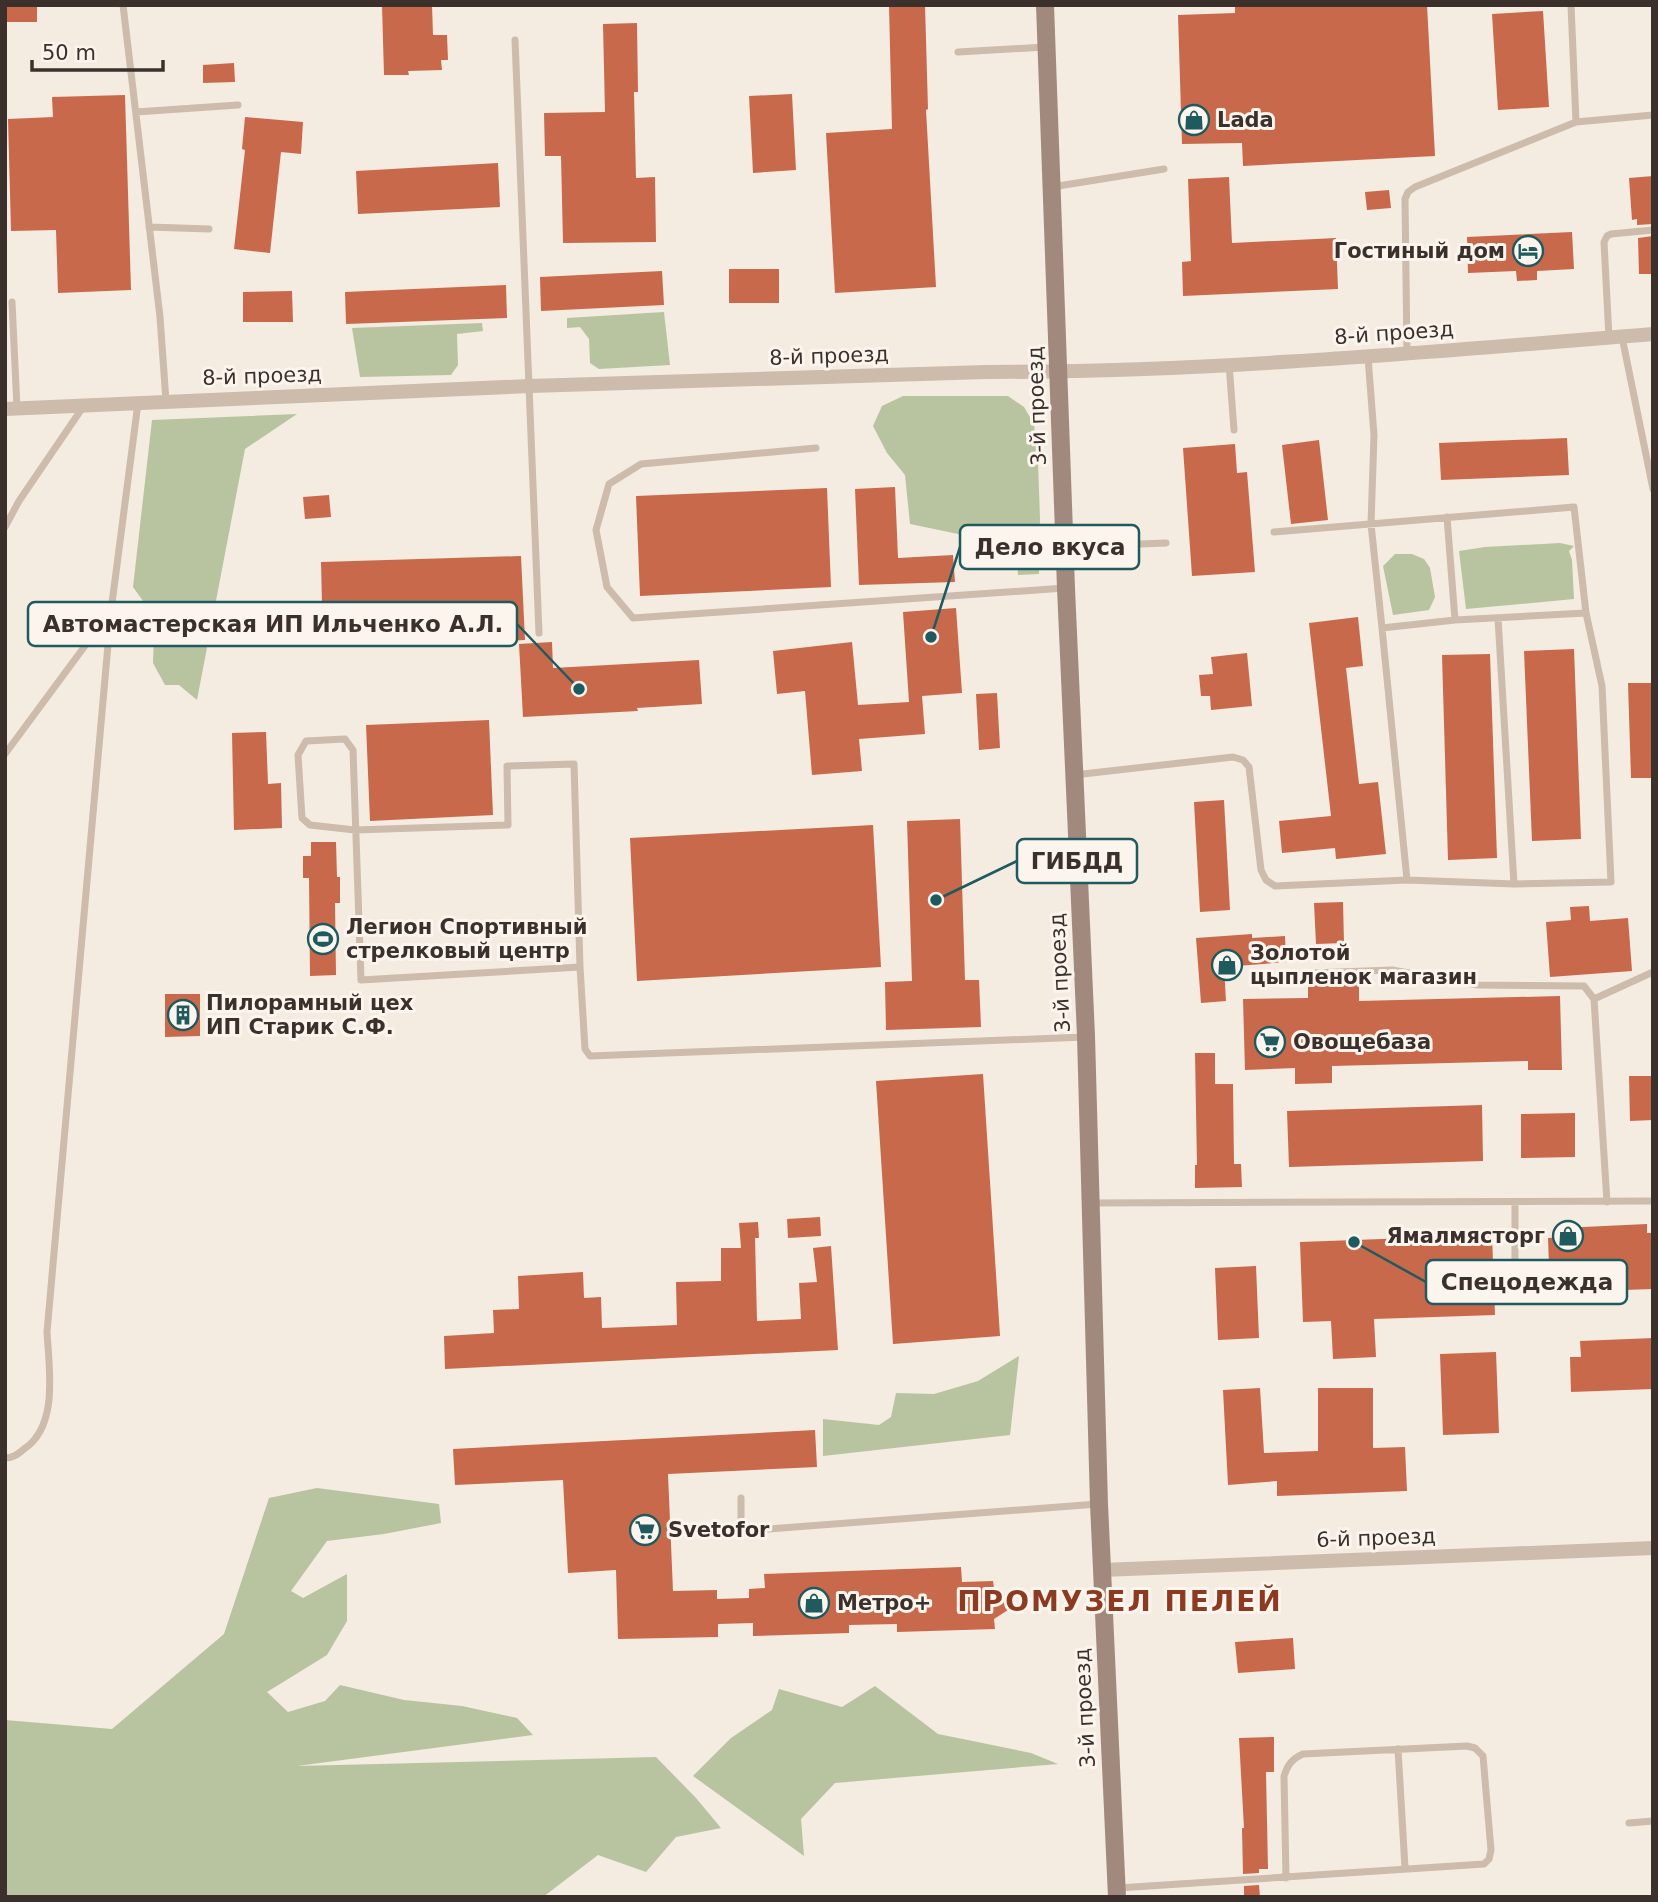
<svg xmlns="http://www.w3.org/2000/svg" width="1658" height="1902" font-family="'DejaVu Sans',sans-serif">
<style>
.green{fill:#b8c4a0}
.building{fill:#c8694b}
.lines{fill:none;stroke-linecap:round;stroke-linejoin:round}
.lane{stroke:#cdbbac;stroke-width:7}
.street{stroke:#cdbbac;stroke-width:14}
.secondary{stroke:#a18a7d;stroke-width:18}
.labels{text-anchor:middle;stroke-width:6;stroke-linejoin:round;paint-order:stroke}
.poi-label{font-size:21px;font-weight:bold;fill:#3b302b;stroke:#fbf5ee;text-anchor:start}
.street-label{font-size:21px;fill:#3b302b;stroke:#fbf5ee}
.district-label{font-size:28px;font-weight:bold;letter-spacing:2px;fill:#8c3b22;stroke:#fbf5ee}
.leader{fill:none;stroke:#1f5a5e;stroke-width:2.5}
.callout-dot{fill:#1f5a5e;stroke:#fbf5ee;stroke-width:2.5}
.callout{fill:#fbf5ee;stroke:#1f5a5e;stroke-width:2.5}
.callout-label{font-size:23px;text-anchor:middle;font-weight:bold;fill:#3b302b}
</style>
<rect width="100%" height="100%" fill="#f4ebe1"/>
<path class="green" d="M664,312l6,53 -71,4 -9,-6 -1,-24 -9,-12 -13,1v-10z
M482,323l1,8 -26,3 1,31 -7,10 -91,2 -8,-49z
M903,396h105l16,11 10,17 4,39 2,55 -1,56 -21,1 -2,-29 -106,-22 -5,-49 -18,-22 -14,-27 9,-20z
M297,414l-52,35 -48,251 -18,-15h-14l-12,-22 1,-30 -11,-32 -10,-14 19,-167z
M1560,543l14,3 -5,5 3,9 2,39 -108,10 -7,-58 26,-4z
M1395,554h17l12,5 6,9 5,29 -6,13 -36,5 -10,-49z
M1019,1356l-9,79 -187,21v-37l56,6 12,-8 5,-24 38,1 44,-13z
M317,1488l122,16 2,19 -57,11 -57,7 -36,50 12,7 44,-24v47l-20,34 -60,37 21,20 37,-11 15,-16 64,15 58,6 55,12 16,17 -236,31 359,-9 40,41 25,30 -45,9 -30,35 -48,-17 -55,42h-532l-6,-3v-174l107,9 112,-95 45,-136z
M875,1686l63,48 93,19 27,11 -223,19 -34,36 3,37 -111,-80 38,-38 41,-28 7,-21 63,18z"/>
<path class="building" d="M5,5h32v17h-32z
M382,5h50l1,30h14l1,25h-7l1,10 -34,1 1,4h-25z
M889,5h36l3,104 -2,1 10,177 -101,6 -9,-160 66,-4z
M1235,5h192l8,151 -192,10 -1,-23 -60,1 -4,-129 57,-2z
M1543,11l6,96 -51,3 -6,-96z
M637,23l1,69h-4l2,86 19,-1 1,65 -93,1 -2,-87h-16l-1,-43 61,-1 -2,-88z
M234,63l1,19 -32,1v-18z
M792,94l4,76 -43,3 -4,-77z
M125,95l6,195 -73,3 -2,-63 -45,1 -3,-112 45,-2 -1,-20z
M245,117l58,5 -2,32 -20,-2 -11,101 -36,-4 11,-99 -3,-1z
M498,163l2,44 -142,7 -2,-43z
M1653,176v48l-16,1v-6l-5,1 -3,-42z
M1229,177l3,66 104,-5 2,51 -155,7 -1,-34 9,-1 -3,-82z
M1389,190l2,18 -24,2 -2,-18z
M1572,232l2,37 -37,2v9l-20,1 -1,-10 -48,2 -1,-36z
M1653,236v38h-14l-1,-36z
M729,269h50v34h-50z
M662,271l2,34 -123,6 -1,-34z
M506,285l1,33 -161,6 -1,-32z
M292,291l1,31h-50v-30z
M1567,438l2,37 -128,5 -2,-37z
M1319,440l9,80 -37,4 -9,-79z
M1235,444l2,29 10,-1 8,100 -63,4 -9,-128z
M895,487l3,71 55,-3 2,27 -96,3 -4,-96z
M827,488l4,99 -191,9 -4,-100z
M329,495l2,22 -26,2 -2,-22z
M521,556l4,84 -18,1 -2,-29 -120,3 1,30 -63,2 -2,-85z
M956,608l6,85 -40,3 3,38 -66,5 3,32 -50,4 -7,-84 -28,3 -4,-43 79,-9 6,63 51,-3 -6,-90z
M1358,617l5,49 -17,2 13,116 19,-2 8,72 -50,5 -1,-11 -53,5 -3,-32 52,-5 -22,-193z
M552,642l1,26 146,-8 3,44 -65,4 1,3 -115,6 -4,-73z
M1574,649l7,190 -49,2 -8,-190z
M1247,653l5,53 -41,4 -1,-14h-9l-2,-21 14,-1 -2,-17z
M1490,654l7,204 -49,2 -6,-205z
M1628,683h25v95h-22z
M997,693l3,55 -21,2 -3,-56z
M489,720l4,95 -123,6 -4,-96z
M266,732l2,52 13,-1 1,45 -48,2 -2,-97z
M1224,800l6,110 -30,2 -6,-110z
M960,819l5,161h14l2,47 -95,3 -1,-48 27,-1 -5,-160z
M873,825l8,142 -244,14 -7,-143z
M311,842h25l1,35h3v26h-5l1,72 -26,1 -1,-98h-6v-22h8z
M1343,902l1,41 -28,1 -2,-41z
M1589,906l1,15 38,-3 4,53 -82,6 -4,-55 25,-2 -1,-13z
M1252,934v4l33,-2 1,26 -62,5 2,34 -25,2 -5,-65z
M1359,979v22l201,-5 2,74h-34v-9l-196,5v17l-37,1v-16l-50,2 -2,-71 65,-1v-18z
M165,994h35v42l-35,1z
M1195,1053h20v31h18l1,80h7l1,23 -47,1v-23h2z
M983,1074l17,262 -107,8 -17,-263z
M1629,1076h24v44l-23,1z
M1482,1105l1,56 -194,6 -2,-56z
M1575,1113v44l-54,1v-44z
M820,1217l1,19 -33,2 -1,-19z
M758,1222l1,16h-4l2,83 44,-2 -2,-36 18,-1 -4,-34 18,-2 7,104 -393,19 -1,-33 50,-3 -1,-23 26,-1 -1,-33 65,-4 1,26 17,-1 1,31 75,-3 -1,-43 45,-1v-33h20l-2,-25z
M1647,1224v9h6v56l-59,2 1,9 -40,2 -1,-9h-4l-2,-55 15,-1 -1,-9z
M1492,1235l3,80 -121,4 2,38 -43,2 -2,-38 -28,1 -3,-80z
M1256,1266l3,72 -41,2 -3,-72z
M1653,1338v51l-82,3 -1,-35h11l-1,-16z
M1496,1352l3,81 -56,2 -3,-81z
M1260,1388l4,65 54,-2v-63h55v60l32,-1 2,44 -130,5v-15l-49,4 -5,-95z
M815,1430l2,37 -149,7 5,117 44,-1v9l32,-1v-9l16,-1 -1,-14 197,-7 1,15 31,-1 1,7 17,10v10l-17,11 1,10 -98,3v-8l-48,1v8l-96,3v-13l-35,1v13l-100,2 -2,-69 -48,3 -5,-93 -108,5 -2,-36z
M1293,1638l2,31 -57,4 -3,-31z
M1274,1737v35h-8l2,97h-9v4l-16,1 -1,-46h2l-5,-90z
M1259,1885l1,12h-16v-11z"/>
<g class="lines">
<path class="lane" d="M123,5l37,312 6,84
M1571,5l5,117
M515,40l24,593
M958,52l87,-5
M136,112l102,-7
M1052,187l112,-18
M149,227l60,2
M12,302l5,106
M1622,337l31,152
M1609,338l-5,-96 3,-6 4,-2 42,-4
M1407,354l-2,-155 3,-7 7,-5 161,-65 77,-7
M1229,364l5,66
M816,448l-175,16 -32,20 -13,46 11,57 26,31 432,-30
M1447,517l8,103
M5,527l14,-26 64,-94
M1274,532l300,-25 12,106
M1065,547l101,-4
M1498,618l16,266
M1382,628l25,252
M5,754l105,-142
M1074,775l159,-18 10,3 6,7 12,103 5,10 9,6 132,-6 107,4 97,-2 -9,-196 -16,-73 -131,7 -73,8 -11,-104 3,-89 -6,-78
M580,967l-219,13 -8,-230 -8,-11 -39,2 -8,14 4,63 8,7 45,5 153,-5 -1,-59 67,-2 6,203 5,82 5,7 495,-19
M1286,974l106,-4 86,15 106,1 10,13
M1607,1202l-13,-203 59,-27
M1092,1203l561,-2
M1515,1203v96
M5,1458c8,0 13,-4 19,-9 35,-23 25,-81 23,-117l64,-721 27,-208
M741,1498v33l357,-27
M1398,1749l7,119
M1629,1823l24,-2
M1118,1888l366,-24 5,-5 2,-9 -8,-94 -8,-8 -8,-2 -164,8c-11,5 -15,10 -19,22l2,102"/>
<path class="street" d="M5,409l525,-23 456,-14c222,0 445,-20 667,-38
M1102,1570l551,-22"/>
<path class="secondary" d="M1045,5l21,583 20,448 13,468 18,393"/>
</g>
<defs>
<g id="shop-ring" transform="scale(1.575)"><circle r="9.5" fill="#fbf5ee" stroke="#1f5a5e" stroke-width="1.5"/><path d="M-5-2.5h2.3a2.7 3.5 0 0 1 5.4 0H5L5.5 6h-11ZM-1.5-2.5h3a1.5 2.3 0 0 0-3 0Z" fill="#1f5a5e"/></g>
<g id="hotel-ring" transform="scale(1.575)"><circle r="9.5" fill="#fbf5ee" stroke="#1f5a5e" stroke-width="1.5"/><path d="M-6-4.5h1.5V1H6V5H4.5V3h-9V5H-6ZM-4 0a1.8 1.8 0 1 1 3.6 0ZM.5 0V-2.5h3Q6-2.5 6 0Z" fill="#1f5a5e"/></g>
<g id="stadium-ring" transform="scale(1.575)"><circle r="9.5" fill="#fbf5ee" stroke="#1f5a5e" stroke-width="1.5"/><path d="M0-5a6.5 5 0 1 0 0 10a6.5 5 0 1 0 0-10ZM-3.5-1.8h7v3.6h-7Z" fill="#1f5a5e"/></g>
<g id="building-ring" transform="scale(1.575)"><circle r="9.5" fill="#fbf5ee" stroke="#1f5a5e" stroke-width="1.5"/><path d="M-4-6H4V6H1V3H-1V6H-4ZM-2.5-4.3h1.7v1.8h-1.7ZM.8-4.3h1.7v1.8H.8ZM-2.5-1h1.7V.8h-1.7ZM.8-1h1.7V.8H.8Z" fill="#1f5a5e"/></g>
<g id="supermarket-ring" transform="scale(1.575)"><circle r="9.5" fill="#fbf5ee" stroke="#1f5a5e" stroke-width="1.5"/><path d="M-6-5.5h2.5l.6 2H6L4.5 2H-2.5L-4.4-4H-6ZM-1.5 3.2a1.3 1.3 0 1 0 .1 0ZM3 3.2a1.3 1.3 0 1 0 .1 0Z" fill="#1f5a5e"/></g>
</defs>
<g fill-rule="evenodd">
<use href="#shop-ring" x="1194" y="120"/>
<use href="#hotel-ring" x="1528" y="251"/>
<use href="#stadium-ring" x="323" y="939"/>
<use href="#shop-ring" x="1227" y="965"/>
<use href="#building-ring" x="183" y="1015"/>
<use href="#supermarket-ring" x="1270" y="1042"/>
<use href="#shop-ring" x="1568" y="1236"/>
<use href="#supermarket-ring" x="645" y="1530"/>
<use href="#shop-ring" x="814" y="1603"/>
</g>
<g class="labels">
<g class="poi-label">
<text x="1217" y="127">Lada</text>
<text x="1505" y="258" text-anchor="end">Гостиный дом</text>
<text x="346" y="934">Легион Спортивный<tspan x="346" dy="24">стрелковый центр</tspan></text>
<text x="1250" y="960">Золотой<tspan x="1250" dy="24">цыпленок магазин</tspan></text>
<text x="206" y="1010">Пилорамный цех<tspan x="206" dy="24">ИП Старик С.Ф.</tspan></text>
<text x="1293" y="1049">Овощебаза</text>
<text x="1545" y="1243" text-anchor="end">Ямалмясторг</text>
<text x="668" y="1537">Svetofor</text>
<text x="837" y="1610">Метро+</text>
</g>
<g class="street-label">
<text transform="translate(1394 333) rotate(-4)" y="7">8-й проезд</text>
<text transform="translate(829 356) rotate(-2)" y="7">8-й проезд</text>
<text transform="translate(262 376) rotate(-2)" y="7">8-й проезд</text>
<text transform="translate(1037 406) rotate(-92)" y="7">3-й проезд</text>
<text transform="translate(1060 973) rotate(-93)" y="7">3-й проезд</text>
<text transform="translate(1376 1538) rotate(-2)" y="7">6-й проезд</text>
<text transform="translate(1085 1708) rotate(-93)" y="7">3-й проезд</text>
</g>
<g class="district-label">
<text x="1120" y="1611">ПРОМУЗЕЛ ПЕЛЕЙ</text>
</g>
</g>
<path class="leader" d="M931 637L960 547M579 689L517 624M936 900L1017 861M1354 1242L1426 1282"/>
<g class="callout-dot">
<circle cx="931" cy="637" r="7"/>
<circle cx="579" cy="689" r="7"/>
<circle cx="936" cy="900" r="7"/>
<circle cx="1354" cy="1242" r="7"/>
</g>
<g class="callout">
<rect x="960" y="525" width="179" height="44" rx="7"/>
<rect x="28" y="602" width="489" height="44" rx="7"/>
<rect x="1017" y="839" width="120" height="44" rx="7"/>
<rect x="1426" y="1260" width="201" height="44" rx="7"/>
</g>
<g class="callout-label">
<text x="1050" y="555">Дело вкуса</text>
<text x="273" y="632">Автомастерская ИП Ильченко А.Л.</text>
<text x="1077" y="869">ГИБДД</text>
<text x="1527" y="1290">Спецодежда</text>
</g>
<rect width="1658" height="1902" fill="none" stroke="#3b302b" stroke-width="14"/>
<path d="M32 60v10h131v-10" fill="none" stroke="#3b302b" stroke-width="3.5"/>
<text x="42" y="60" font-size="21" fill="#3b302b" stroke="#fbf5ee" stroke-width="5" paint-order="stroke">50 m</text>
</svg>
